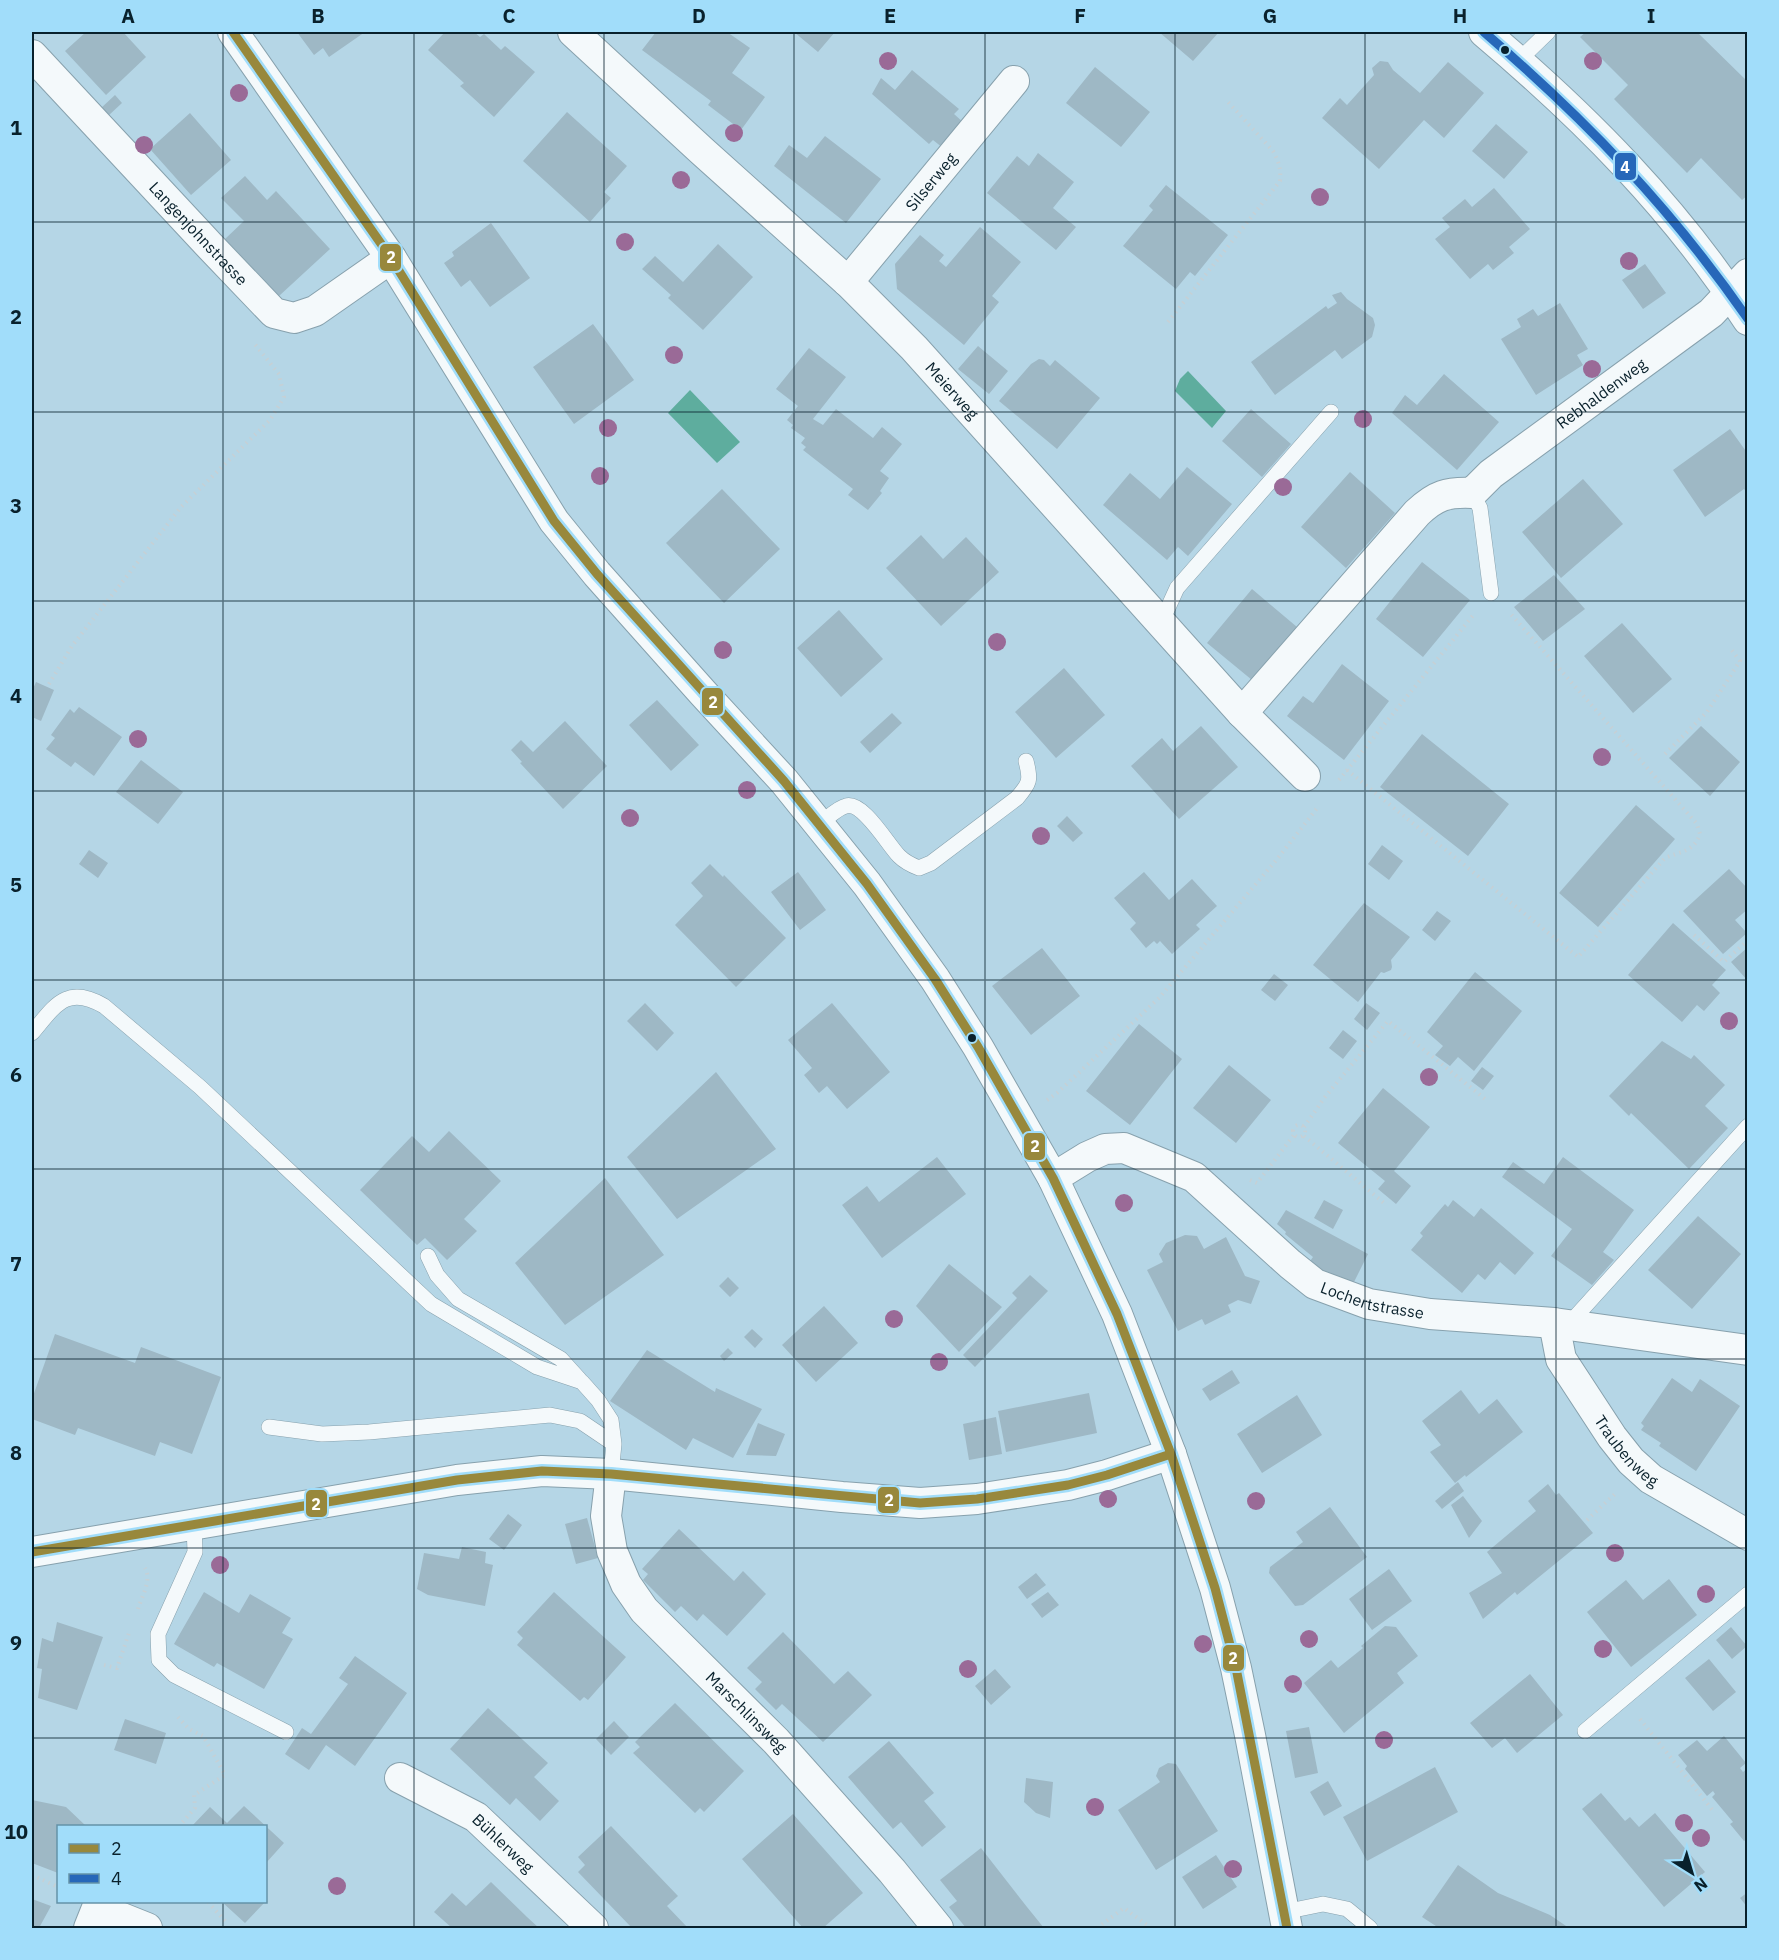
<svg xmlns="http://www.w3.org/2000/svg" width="1779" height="1960" font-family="'IBM Plex Sans',sans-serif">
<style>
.water{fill:#5ead9e}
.building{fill:#9eb8c5}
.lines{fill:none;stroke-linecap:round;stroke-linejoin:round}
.lane-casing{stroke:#87a1ad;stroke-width:16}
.street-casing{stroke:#87a1ad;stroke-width:32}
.path{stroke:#c6d0d5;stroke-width:4;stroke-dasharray:1.5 4.5;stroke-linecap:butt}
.lane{stroke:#f4f9fb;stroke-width:15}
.street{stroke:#f4f9fb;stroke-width:30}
.bus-1-casing{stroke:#a1ddfa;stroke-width:14}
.bus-2-casing{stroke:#a1ddfa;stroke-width:14}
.bus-1{stroke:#98883c;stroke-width:9}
.bus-2{stroke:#2767b9;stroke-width:9}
.tree{fill:#9a6a97}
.grid{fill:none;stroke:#09212c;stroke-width:1.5;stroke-opacity:0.55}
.bus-dot{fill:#09212c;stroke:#a1ddfa;stroke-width:2}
.labels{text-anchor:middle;stroke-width:4.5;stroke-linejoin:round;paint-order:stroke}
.street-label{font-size:16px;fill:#09212c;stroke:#a1ddfa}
.line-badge{stroke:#a1ddfa;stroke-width:2}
.badge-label{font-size:16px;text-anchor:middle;font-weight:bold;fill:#fff}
.neatline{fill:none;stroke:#09212c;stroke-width:2}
.grid-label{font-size:20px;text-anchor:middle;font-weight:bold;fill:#09212c}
</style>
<rect width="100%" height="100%" fill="#b5d6e6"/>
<path class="water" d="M1188,371l38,40 -14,17 -37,-37 5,-12z
M690,390l50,52 -23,21 -49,-50z"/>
<path class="building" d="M86,32h37l23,25 -40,38 -41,-44z
M297,32h68l-36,25 -6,-9 -9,7z
M445,32h29l6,5 4,-3 17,16 4,-4 30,26 -41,45 -34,-31 4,-3 -36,-33z
M656,32h71l23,16 -18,25 33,24 -24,33 -33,-25 3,-4 -69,-51z
M794,32h41l-17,20z
M1159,32h60l-26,29z
M1586,32h111l51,50v113l-6,5 -41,-42 -14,15 -73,-74 14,-14 -48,-48z
M1380,61l8,1 5,8 27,23 28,-31 36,31 -40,45 -20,-18 -45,49 -57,-51 18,-20 7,7 27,-30 -2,-7z
M1095,67l55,45 -29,35 -55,-44z
M912,70l47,39 -5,5 10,9 -21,25 -10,-8 -4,4 -57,-50 9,-16 14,12z
M115,95l7,8 -14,13 -8,-7z
M567,112l60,54 -23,26 7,6 -21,24 -67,-61z
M190,113l41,47 -40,35 -41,-46z
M1496,124l32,28 -24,27 -32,-28z
M825,136l56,43 -35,44 -72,-57 15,-21 18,13z
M1038,153l36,29 -21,26 23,19 -20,23 -69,-57 30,-37 12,10z
M245,176l22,24 9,-9 54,58 -51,47 -54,-57 19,-18 -23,-23z
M1166,185l62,50 -33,41 -5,-4 -14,17 -53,-43 30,-36 -4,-4z
M1494,188l36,41 -21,18 5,6 -21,17 -5,-6 -18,15 -35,-40 15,-12 -8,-9 23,-19 7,8z
M491,223l39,55 -40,29 -20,-27 -9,7 -17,-24 10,-7 -2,-4z
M980,227l41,35 -29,34 7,6 -35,43 -67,-56 -2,-25 25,-29 24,20 -5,6 7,6z
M718,244l35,33 -50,53 -35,-32 3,-3 -29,-26 13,-13 28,26z
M1645,264l21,29 -23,16 -21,-29z
M1341,292l6,7 26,19 2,7 -3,12 -30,22 -7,-9 -60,45 -24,-33 75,-56 2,3 9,-6 -5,-8z
M1560,303l28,46 -11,6 6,10 -47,30 -35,-56 20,-12 -4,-8 16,-10 5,7z
M593,324l41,56 -60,44 -41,-57z
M978,346l30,25 -19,23 -31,-25z
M809,348l37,29 -33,42 10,6 13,-16 37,29 9,-11 20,17 -22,27 9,7 -9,13 2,2 -14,17 -20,-15 5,-6 -50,-39 3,-3 -5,-4 4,-5 -14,-10 2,-3 -6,-5 11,-14 -22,-17z
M1039,359l5,1 6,6 5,-6 45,38 -43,51 -58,-48 32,-37z
M1444,374l55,48 -42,48 -65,-57 13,-18 12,10z
M1251,409l40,35 -29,33 -40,-36z
M1730,429l18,25v40l-4,-5 -39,28 -32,-47z
M1187,467l45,37 -44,52 -10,-9 -11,13 -64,-55 27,-32 30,26z
M1350,472l45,41 -49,55 -45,-41z
M1583,479l40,45 -62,54 -39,-46z
M722,489l58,60 -56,54 -58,-60z
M921,535l22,24 23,-22 33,35 -58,54 -55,-58z
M1422,562l48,38 -47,57 -47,-38z
M1554,575l31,34 -42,32 -29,-34z
M1252,589l45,38 -45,53 -45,-37z
M839,610l44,49 -42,38 -44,-49z
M1622,623l50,56 -39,34 -49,-57z
M1342,664l47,37 -45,59 -57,-44 16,-20 10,7z
M1064,668l41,47 -49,43 -41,-46z
M36,682l18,8 -13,31 -9,-4v-26z
M657,700l42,45 -28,26 -42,-46z
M79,707l43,30 -28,39 -19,-14 -4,5 -25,-18 9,-11 -4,-3 19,-26 4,4z
M892,713l10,10 -32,30 -10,-11z
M565,721l42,45 -44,43 -43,-46 2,-1 -11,-12 10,-10 12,12z
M1201,726l37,41 -59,52 -48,-53 31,-28 11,13z
M1701,726l39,36 -30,34 -41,-38z
M1422,734l87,70 -41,52 -88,-69z
M141,760l42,32 -25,32 -42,-32z
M1636,805l39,34 -77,88 -39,-34z
M1067,816l16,17 -10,9 -16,-16z
M1382,845l21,16 -14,19 -21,-16z
M89,850l19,13 -10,15 -19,-14z
M710,864l13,13 1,-2 62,63 -50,49 -61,-62 28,-29 -12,-13z
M1729,869l19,20v20l-13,11 12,13 -24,21 -40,-43z
M798,872l28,38 -26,20 -29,-38z
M1144,872l25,28 23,-21 25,27 -21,19 4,4 -28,25 -12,-13 -3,3 -3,-3 -8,7 -16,-19 6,-6 -22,-25z
M1364,903l46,34 -19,23 1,7 -1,3 -7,3 -3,-1 -23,30 -45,-37z
M1437,911l14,10 -16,20 -13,-11z
M1673,923l53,47 -14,15 8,8 -16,18 -7,-6 -15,17 -54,-47z
M1748,947v34l-17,-19z
M1042,948l38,48 -49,39 -39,-49z
M1475,972l47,39 -48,60 -16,-14 -8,9 -15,-11 8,-9 -16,-14z
M1274,974l14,11 -13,16 -14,-11z
M645,1003l29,30 -17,18 -30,-30z
M832,1003l58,69 -43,37 -20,-23 -8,7 -15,-18 8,-7 -24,-28z
M1366,1003l14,10 -13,17 -13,-11z
M1139,1024l43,35 -52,66 -44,-34z
M1343,1030l14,11 -14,18 -14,-11z
M1662,1041l29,18 3,-4 31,30 -20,21 23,22 -39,41 -58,-56 -2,3 -20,-20z
M1229,1065l42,35 -35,43 -43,-35z
M1482,1067l12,9 -11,14 -12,-9z
M716,1072l60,77 -99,70 -50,-62z
M1383,1088l47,39 -36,44 17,15 -15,18 -18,-15 7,-8 -47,-38z
M449,1131l52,50 -37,38 13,12 -30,29 -22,-22 -8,7 -57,-55 52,-54 17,16z
M937,1157l29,37 -84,64 -40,-53 25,-19 12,16z
M1563,1157l71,53 -31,42 11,8 -22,25 -41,-29 21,-27 -70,-52 11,-15 31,22z
M605,1178l59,77 -99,70 -50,-62z
M1324,1200l19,10 -10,19 -19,-11z
M1453,1200l21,17 7,-9 53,45 -19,22 -15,-13 -15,18 -7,-6 -16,19 -51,-43 12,-14 -3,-3 25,-29 3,3z
M1286,1210l82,44 -17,34 -43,-24 5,-7 -28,-23 1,-2 -9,-8z
M1698,1216l43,38 -49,55 -44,-39z
M1185,1235l12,1 7,13 22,-12 19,39 15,5 -9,23 -13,-4 -10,5 3,7 -26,13 -3,-6 -24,12 -31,-61 16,-8 -4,-8 7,-11z
M949,1264l53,43 -43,45 -43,-46z
M1030,1275l18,16 -73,76 -12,-12 54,-57 -5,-5z
M728,1277l11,11 -9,9 -11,-11z
M824,1306l34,37 -42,39 -34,-37z
M752,1329l11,10 -8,9 -11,-11z
M55,1334l80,29 6,-16 80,30 -29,77 -32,-12 -5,14 -77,-28 -3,7 -43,-16v-20z
M728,1348l5,5 -9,8 -4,-5z
M647,1350l68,42 1,-4 46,21 -29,49 -40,-20 -7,12 -76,-49z
M1232,1370l8,13 -30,18 -8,-12z
M1672,1378l20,14 8,-13 40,27 -44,65 -37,-25 2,-3 -20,-13 3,-4 -3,-3z
M1461,1390l18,24 18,-15 26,33 -57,45 -1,-2 -10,8 -25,-31 11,-7 -19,-24z
M1089,1393l8,40 -91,19 -8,-41z
M1297,1395l25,40 -60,38 -25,-39z
M996,1417l6,37 -33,6 -6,-36z
M758,1423l27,11 -9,22 -30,-1z
M1458,1482l6,9 -22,18 -7,-8z
M1548,1484l8,11 3,-2 34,40 -76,62 -2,-3 -32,27 -14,-26 33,-20 -15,-21 49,-41 -8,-10z
M1463,1496l19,25 -13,17 -18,-33z
M1330,1507l37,50 -64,48 -8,1 -26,-33 1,-6 33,-25 -7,-10z
M508,1514l14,11 -18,25 -15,-11z
M587,1518l11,40 -22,6 -11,-40z
M679,1529l55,52 9,-10 23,23 -39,42 -24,-22 -6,7 -16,-15 -6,6 -32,-32 5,-6 -6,-5z
M462,1547l24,5 -1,11 8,2 -8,41 -57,-11 -11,-6 7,-36 35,6z
M1389,1569l23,32 -40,29 -23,-31z
M1036,1573l10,12 -19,14 -9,-12z
M1669,1579l28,36 -66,52 -44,-55 39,-32 17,20z
M204,1592l35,21 11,-19 41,24 -9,15 11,6 -29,50 -47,-26 -3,4 -40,-23z
M554,1592l72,65 -38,43 -4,-3 -4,4 -63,-56 6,-7 -6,-6z
M1048,1592l11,13 -17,13 -11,-14z
M57,1622l46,15 -26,73 -39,-12 4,-29 -5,-1 5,-30 11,4z
M1385,1626l11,1 22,29 -21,17 7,10 -60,50 -40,-50 27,-23 7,8 25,-20 -2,-2z
M1731,1627l16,19 -15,13 -16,-19z
M783,1632l51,52 14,-13 24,24 -49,47 -41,-38 -6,6 -21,-21 7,-7 -15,-14z
M355,1656l52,37 -52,73 -29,-21 -17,25 -24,-16 17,-26 9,6 37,-50 -9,-6z
M1709,1659l27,33 -23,19 -28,-33z
M995,1669l16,18 -20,18 -16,-19z
M1530,1674l33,41 -46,38 -12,-15 -13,10 -22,-25z
M675,1703l69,68 -40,41 -4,-4 -5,5 -62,-60 7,-6 -5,-5z
M488,1708l60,55 -14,14 25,24 -19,20 -24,-23 -6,7 -60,-56z
M125,1719l41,14 -10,31 -42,-14z
M614,1721l15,16 -18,18 -15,-16z
M1309,1727l9,46 -23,5 -9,-47z
M1724,1736l22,27 -6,5 3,4 5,-4v70l-4,3 -14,-17 3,-2 -21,-25 3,-3 -2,-3 -6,5 -22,-27 2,-3 -9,-11 19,-15 10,11z
M889,1741l45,52 -10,8 22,26 -24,20 -21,-25 -8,7 -45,-52z
M1168,1763l8,1 42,67 -62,39 -38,-60 42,-28 -4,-6 3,-8z
M1435,1767l23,45 -91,49 -24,-44z
M1026,1778l27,4 -3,36 -14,-5 -12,-11z
M1328,1781l14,25 -18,10 -14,-24z
M1601,1793l24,28 5,-4 9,10 16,-14 50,59 -41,35 -82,-98z
M32,1800l34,7 20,19h-28v47l-26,-10z
M244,1806l40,37 -18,20v-37h-74l18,-19 17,16z
M793,1814l70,79 -40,35h-20l-61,-69z
M611,1826l67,70 -11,10 21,22h-56l-54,-56 7,-7 -7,-8z
M981,1848l46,59 17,21h-78l-17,-21 8,-6 -17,-21z
M1216,1855l21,32 -34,22 -21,-32z
M1458,1865l40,28 52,22 19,13h-130l-17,-11z
M491,1882l36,35 12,11h-87l-18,-16 18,-19 14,13z
M1748,1892v16l-8,-10z
M32,1899l19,7 -12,22h-7z
M222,1902h43l-20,21z"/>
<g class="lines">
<g class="lane-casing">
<path id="lane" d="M1518,61l30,-29
M1472,493l8,15 11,85
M1161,623l16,-35 154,-176
M819,824c8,-5 18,-16 27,-18 17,-5 42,39 53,50 6,6 12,9 20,12l12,-5 86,-65c13,-15 14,-18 9,-37
M32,1033c23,-27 34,-49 72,-27l96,81 231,217 106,63 45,15 16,18 13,20 3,24 -3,30
M428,1256l9,19 21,24 103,60 19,21
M1568,1325l180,-199
M269,1427l53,7 47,-2 181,-17 30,6 34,23
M194,1525l1,27 -37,82 1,26 15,15 112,57
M1585,1731l163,-137
M1284,1912l39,-8 24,5 23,19"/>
</g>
<g class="street-casing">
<g id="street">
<path d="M233,32l158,226 163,263 43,53 106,119 81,88 83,103 68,95 43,68 75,131 64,136 54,140 44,134 21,80 14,67 37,193"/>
<path id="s1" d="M573,32l129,119 146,131 66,66 328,365 63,63"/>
<path d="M1484,32c102,86 191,176 264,288"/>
<path id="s2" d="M32,55l177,190 65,68 20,5 21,-7 76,-53"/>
<path id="s3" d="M848,282l166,-201"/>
<path id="s4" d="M1242,713l175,-200c19,-18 30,-21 55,-20l19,-19 220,-161 37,-39"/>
<path id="s5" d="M1053,1178l34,-21 18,-8 19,-1 70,29 96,87 25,20 54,20 61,10 124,9 194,27"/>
<path id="s6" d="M1554,1323l7,36 51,78 19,24 20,18 97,56"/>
<path id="s7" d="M611,1474l-5,42 6,35 14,33 18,26 132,131 116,130 46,57"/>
<path d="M32,1552l425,-72 85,-9 69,3 231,23 78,6 57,-4 91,-14 39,-10 64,-21"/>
<path id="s8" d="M400,1778l76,39 117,111"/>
<path d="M89,1928l8,-20 50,20"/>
</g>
</g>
<path class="path" d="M1168,322l112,-141c1,-12 -1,-19 -7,-30l-45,-49
M49,684l23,-38 109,-139 89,-87 14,-23 -5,-23 -26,-32
M1665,754l42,-42 33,-51 -10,-13
M1347,770l231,187 87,-99c16,-7 29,-6 35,-24l-3,-10 -188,-212
M1339,780l136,-167
M1694,935l30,27 24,-22
M1047,1100l10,-7 102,-95 119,-140 40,-51
M1293 1131a6 6 0 1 1 12 0a6 6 0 1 1-12 0Z
M1304,1127l21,-30 63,-76 97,78
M1304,1136l80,67
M1250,1180l7,3 37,-48
M1587,1520l30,-28
M138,1609c4,-13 14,-29 7,-41
M104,1665l13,3 13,-38
M178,1717l11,12 14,7 22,39 -31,20 1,13 -16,18
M1640,1719l74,93
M32,1875l26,12
M208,1902l17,19
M1097,1928l27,-20 27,20"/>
<use href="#lane" class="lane"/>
<use href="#street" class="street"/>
<g class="bus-1-casing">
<path id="bus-1" d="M233,32l158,226 163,263 43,53 187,207 83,103 68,95 43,68 75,131 64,136 54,140 44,134 21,80 51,260
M32,1552l425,-72 85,-9 69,3 309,29 57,-4 91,-14 39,-10 64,-21"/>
</g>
<g class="bus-2-casing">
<path id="bus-2" d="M1484,32c103,89 186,175 264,287"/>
</g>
<use href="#bus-1" class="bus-1"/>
<use href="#bus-2" class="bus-2"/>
</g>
<g class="tree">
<circle cx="888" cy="61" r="9"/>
<circle cx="1593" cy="61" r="9"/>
<circle cx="239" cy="93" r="9"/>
<circle cx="734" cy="133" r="9"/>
<circle cx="144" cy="145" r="9"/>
<circle cx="681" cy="180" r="9"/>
<circle cx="1320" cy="197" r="9"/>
<circle cx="625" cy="242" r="9"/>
<circle cx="1629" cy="261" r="9"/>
<circle cx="674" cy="355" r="9"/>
<circle cx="1592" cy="369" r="9"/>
<circle cx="1363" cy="419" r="9"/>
<circle cx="608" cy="428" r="9"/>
<circle cx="600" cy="476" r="9"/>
<circle cx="1283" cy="487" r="9"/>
<circle cx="997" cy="642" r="9"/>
<circle cx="723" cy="650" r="9"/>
<circle cx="138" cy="739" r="9"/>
<circle cx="1602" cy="757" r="9"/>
<circle cx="747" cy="790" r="9"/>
<circle cx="630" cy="818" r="9"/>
<circle cx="1041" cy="836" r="9"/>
<circle cx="1729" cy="1021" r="9"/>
<circle cx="1429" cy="1077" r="9"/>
<circle cx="1124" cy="1203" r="9"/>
<circle cx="894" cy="1319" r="9"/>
<circle cx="939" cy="1362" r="9"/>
<circle cx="1108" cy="1499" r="9"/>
<circle cx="1256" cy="1501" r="9"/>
<circle cx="1615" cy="1553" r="9"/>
<circle cx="220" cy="1565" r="9"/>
<circle cx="1706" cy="1594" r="9"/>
<circle cx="1309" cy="1639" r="9"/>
<circle cx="1203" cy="1644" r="9"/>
<circle cx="1603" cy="1649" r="9"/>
<circle cx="968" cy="1669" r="9"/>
<circle cx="1293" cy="1684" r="9"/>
<circle cx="1384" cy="1740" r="9"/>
<circle cx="1095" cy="1807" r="9"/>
<circle cx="1684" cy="1823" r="9"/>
<circle cx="1701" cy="1838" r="9"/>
<circle cx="1233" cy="1869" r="9"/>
<circle cx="337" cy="1886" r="9"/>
</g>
<path class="grid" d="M223,32v1794M414,32v1896M604,32v1896M794,32v1896M985,32v1896M1175,32v1896M1365,32v1896M1556,32v1896M32,222h1716M32,412h1716M32,601h1716M32,791h1716M32,980h1716M32,1169h1716M32,1359h1716M32,1548h1716M32,1738h1716M223,1902v26"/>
<g class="bus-dot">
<circle cx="1505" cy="50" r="5"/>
<circle cx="972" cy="1038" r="5"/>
</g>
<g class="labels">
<g class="street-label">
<text dy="6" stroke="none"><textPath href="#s3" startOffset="130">Silserweg</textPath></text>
<text dy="6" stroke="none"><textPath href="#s2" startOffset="244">Langenjohnstrasse</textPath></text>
<text dy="6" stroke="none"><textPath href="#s1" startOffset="522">Meierweg</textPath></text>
<text dy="6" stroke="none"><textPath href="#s4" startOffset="490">Rebhaldenweg</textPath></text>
<text dy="6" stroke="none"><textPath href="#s5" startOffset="376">Lochertstrasse</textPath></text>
<text dy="6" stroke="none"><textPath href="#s6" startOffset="150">Traubenweg</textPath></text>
<text dy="6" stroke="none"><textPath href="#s7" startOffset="290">Marschlinsweg</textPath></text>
<text dy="6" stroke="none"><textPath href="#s8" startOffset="123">Bühlerweg</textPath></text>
</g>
</g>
<g class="line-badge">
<rect x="1614" y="152" width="23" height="29" rx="6" fill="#2767b9"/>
<rect x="379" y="243" width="23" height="29" rx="6" fill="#98883c"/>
<rect x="701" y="687" width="23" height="29" rx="6" fill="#98883c"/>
<rect x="1023" y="1132" width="23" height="29" rx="6" fill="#98883c"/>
<rect x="877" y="1486" width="23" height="28" rx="6" fill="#98883c"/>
<rect x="305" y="1489" width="23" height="29" rx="6" fill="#98883c"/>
<rect x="1222" y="1644" width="23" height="28" rx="6" fill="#98883c"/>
</g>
<g class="badge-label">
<text x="1625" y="173">4</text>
<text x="391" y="263">2</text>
<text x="713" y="708">2</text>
<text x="1035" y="1152">2</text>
<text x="889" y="1506">2</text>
<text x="316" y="1510">2</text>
<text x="1233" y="1664">2</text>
</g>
<rect width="1779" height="1960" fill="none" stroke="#a1ddfa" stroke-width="66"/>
<rect x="57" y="1825" width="210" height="78" fill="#a1ddfa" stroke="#6492a8" stroke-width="1.5"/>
<rect x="69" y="1844" width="30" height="9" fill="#98883c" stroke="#6492a8" stroke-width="1.5"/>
<text x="111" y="1855" font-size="18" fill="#09212c">2</text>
<rect x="69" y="1874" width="30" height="9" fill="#2767b9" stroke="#6492a8" stroke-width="1.5"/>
<text x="111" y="1885" font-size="18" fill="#09212c">4</text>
<g transform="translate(1692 1873) rotate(143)" stroke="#a1ddfa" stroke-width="4.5" paint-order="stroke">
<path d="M0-4.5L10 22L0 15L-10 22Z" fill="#09212c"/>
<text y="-9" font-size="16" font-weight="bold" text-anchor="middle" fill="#09212c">N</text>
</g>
<rect x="33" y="33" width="1713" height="1894" class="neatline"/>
<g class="grid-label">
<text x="128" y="23">A</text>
<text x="318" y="23">B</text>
<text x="509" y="23">C</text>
<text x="699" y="23">D</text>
<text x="890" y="23">E</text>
<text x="1080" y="23">F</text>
<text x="1270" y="23">G</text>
<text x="1460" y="23">H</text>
<text x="1651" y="23">I</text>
<text x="16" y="135">1</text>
<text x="16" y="324">2</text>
<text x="16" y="513">3</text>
<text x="16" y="703">4</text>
<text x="16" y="892">5</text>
<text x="16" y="1082">6</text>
<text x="16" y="1271">7</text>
<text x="16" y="1460">8</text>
<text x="16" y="1650">9</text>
<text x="16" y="1839">10</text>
</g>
</svg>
